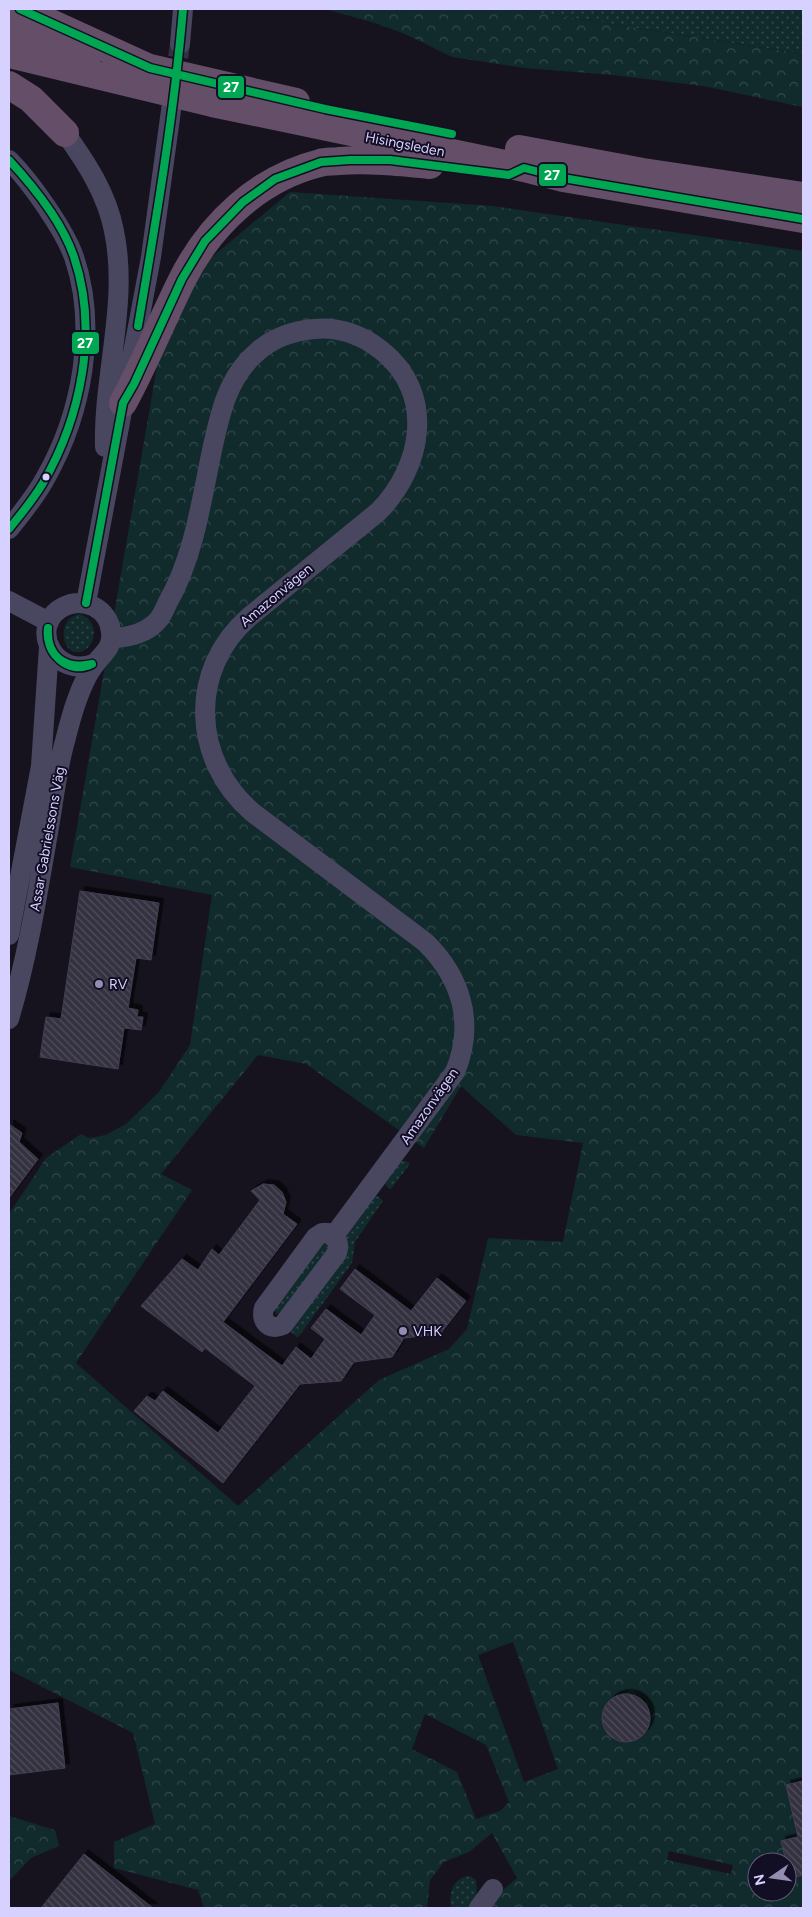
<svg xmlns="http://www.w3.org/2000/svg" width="812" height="1917" font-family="Figtree,sans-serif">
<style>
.grass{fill:url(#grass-dots)}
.forest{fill:url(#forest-crowns);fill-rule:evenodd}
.building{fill:url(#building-back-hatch);stroke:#423d53;filter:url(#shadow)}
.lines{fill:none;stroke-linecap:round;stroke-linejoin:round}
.minor-tunnel{stroke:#333041;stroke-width:20;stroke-dasharray:20 10;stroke-linecap:butt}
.minor{stroke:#494760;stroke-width:20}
.highway{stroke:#654e68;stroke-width:28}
.bus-1-casing{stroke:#120e24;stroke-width:11}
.bus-1{stroke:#00a651;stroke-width:8}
.bus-dot{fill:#d7d1ff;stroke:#120e24;stroke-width:2}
.poi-dot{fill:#938eb1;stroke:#120e24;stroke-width:2}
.labels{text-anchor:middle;stroke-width:4;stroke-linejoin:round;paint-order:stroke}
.street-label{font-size:14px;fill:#d7d1ff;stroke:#120e24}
.poi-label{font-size:14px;fill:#d7d1ff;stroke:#120e24;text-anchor:start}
.line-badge{stroke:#120e24;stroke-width:2}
.badge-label{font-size:14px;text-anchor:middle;font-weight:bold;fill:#fff}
</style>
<defs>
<pattern id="grass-dots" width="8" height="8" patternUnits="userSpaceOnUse" patternTransform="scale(1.25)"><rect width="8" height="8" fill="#112a2c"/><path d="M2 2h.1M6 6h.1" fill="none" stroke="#33484c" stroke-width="1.8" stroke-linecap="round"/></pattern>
<pattern id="forest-crowns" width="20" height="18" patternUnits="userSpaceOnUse" patternTransform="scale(1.25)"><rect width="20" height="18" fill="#112a2c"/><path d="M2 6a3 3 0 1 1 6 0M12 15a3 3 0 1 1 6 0" fill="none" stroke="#33484c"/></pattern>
<pattern id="building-back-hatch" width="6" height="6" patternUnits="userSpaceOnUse" patternTransform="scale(1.25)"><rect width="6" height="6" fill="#343141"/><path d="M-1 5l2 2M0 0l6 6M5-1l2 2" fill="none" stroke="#514e5e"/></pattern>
<filter id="shadow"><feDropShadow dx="4.5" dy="-4.5" stdDeviation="0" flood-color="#0009"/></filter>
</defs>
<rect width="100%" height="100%" fill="#16131f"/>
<path class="grass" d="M516,9h287v45l-11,-2z
M80,614c11,4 16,14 13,25 -2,5 -5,10 -10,12 -22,9 -28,-34 -3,-37z
M399,1161h7l4,3 -19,25h-1l-6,-6z
M374,1195l5,2 4,4 -28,41 -3,21 -52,72 -3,2 -7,-6 55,-95z
M325,1242l5,5 -49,66 -5,1 -2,-5 49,-66z
M470,1876l6,4 1,14 -7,14h-19c-2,-15 1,-30 19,-32z"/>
<path class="forest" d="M325,9h191l287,45v53l-100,-21 -90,-11 -88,-7 -73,-11 -47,-23 -30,-11z
M290,192l203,14 310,45v1657h-313l4,-10 23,-20 -25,-45 -23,19 -25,10 -14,18 -3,28h-223l-6,-18 -84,-22v-26l41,-18 -22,-91 -124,-63v-456l37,-56 35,-24 8,4 17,-3 20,-11 33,-32 31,-47 22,-150 -142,-28 100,-575zM258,1055l48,9 118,84 37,-62 55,49 67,8 -20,99 -75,-4 -21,91 -18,20 -70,31 -141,126 -162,-143 116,-173 -31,-16zM513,1642l45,127 -34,13 -46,-127zM425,1714l61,31 23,57 -9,9 -24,8 -19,-47 -45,-23zM669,1851l64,14 -2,9 -64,-14zM757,1862h30v30h-30z
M9,1816l46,14 4,16 -28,12 -22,23z"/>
<path class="building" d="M80,891l79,12 -8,57 -15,-2 -8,50 10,2 -1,7h6l-2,13 -17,-2 -6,41 -78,-12 6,-40 15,2z
M9,1124l13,9 -3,9 19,17 -29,39z
M263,1184l11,1 8,7 4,10 -3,12 14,10 -74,98 59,44 14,-19 15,12 14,-20 -14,-11 15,-19 35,26 14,-20 -35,-26 15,-20 56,42 26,-33 29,23 -26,33 -36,4 -12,19 -38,5 -13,19 -41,3 -77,99 -89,-72 13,-15 8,5 8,-10 55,42 37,-47 -50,-38 -3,4 -61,-46 41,-47 16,11 14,-21 7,6 41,-55 -9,-9z
M602 1718a24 24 0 1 1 48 0a24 24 0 1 1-48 0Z
M58,1703l7,65 -56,7v-66z
M803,1781v94l-13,3 -9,-37 17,-4 -12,-52z
M84,1854l69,54h-112z"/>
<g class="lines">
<path class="minor-tunnel" d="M174,87l6,-43"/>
<path class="minor" d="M180,44l3,-35
M65,133c21,29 42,61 49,98 15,71 -11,145 -9,216
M9,160c21,21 55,69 65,97 24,71 8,156 -28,220 -10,19 -24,36 -37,52
M9,601l40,21
M86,603l65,-346 21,-154
M111,638c17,0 37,-5 48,-19 4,-5 6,-11 9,-17 25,-44 33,-98 43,-147 8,-37 15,-76 45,-102 16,-15 36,-22 58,-24 24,-3 48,6 67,21 55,43 42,117 -3,162l-129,105c-61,53 -57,143 3,195l173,130c37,36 50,82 30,130l-122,165
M9,935l32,-169 8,-119
M9,1019c19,-63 29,-128 40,-192 5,-29 8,-58 16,-86 6,-24 15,-58 30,-77 8,-11 18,-16 16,-32 -2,-23 -27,-36 -48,-25 -36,19 -8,74 33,56
M322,1233h7c8,6 11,10 8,20l-54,72c-13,6 -23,-3 -19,-17l52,-71z
M479,1908l14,-19"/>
<path class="highway" d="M20,9l127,58
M9,33l80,20
M9,54l203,49 312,65 39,10 240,41
M128,63l168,39
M9,85l22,14 34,34
M519,149l124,23 160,24
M123,403c22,-40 39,-83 59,-123 28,-56 77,-102 138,-117 6,-2 13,-1 19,-2 30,-2 60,1 91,4"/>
<g class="bus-1-casing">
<path id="bus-1" d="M20,9l130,59 175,41 127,25
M9,160c25,27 53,61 65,97 25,74 7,160 -31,226 -10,17 -22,31 -34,46
M138,326c18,-105 36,-211 45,-317
M86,603l37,-200 11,-19 48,-105 23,-38 38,-39 32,-23 46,-17 29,-2h40l119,15 15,-7 39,10 240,41
M48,628c-2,29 18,42 44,36
M48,628c-4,25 21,48 44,36"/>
</g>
<use href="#bus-1" class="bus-1"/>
</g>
<circle class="bus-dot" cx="46" cy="477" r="4.5"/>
<g class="poi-dot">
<circle cx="99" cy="984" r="5"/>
<circle cx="403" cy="1331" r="5"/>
</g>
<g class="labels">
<g class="street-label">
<text transform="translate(405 144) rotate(11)" y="5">Hisingsleden</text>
<text transform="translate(276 595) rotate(-40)" y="5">Amazonvägen</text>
<text transform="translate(47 839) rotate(-80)" y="5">Assar Gabrielssons Väg</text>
<text transform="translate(429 1106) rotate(-55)" y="5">Amazonvägen</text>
</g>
<g class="poi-label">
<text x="109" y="989">RV</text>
<text x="413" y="1336">VHK</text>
</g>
</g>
<g class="line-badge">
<rect x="217" y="75" width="28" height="24" rx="5" fill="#00a651"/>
<rect x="538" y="163" width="29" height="24" rx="5" fill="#00a651"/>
<rect x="71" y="331" width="29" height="24" rx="5" fill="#00a651"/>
</g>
<g class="badge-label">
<text x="231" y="92">27</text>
<text x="552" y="180">27</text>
<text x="85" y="348">27</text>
</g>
<rect width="812" height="1917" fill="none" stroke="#d7d1ff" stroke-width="20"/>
<g transform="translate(772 1877) rotate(257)"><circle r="24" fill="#120e24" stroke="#615c7c"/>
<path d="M0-4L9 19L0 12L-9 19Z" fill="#938eb1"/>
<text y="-8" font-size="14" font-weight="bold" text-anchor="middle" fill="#d7d1ff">N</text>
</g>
</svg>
